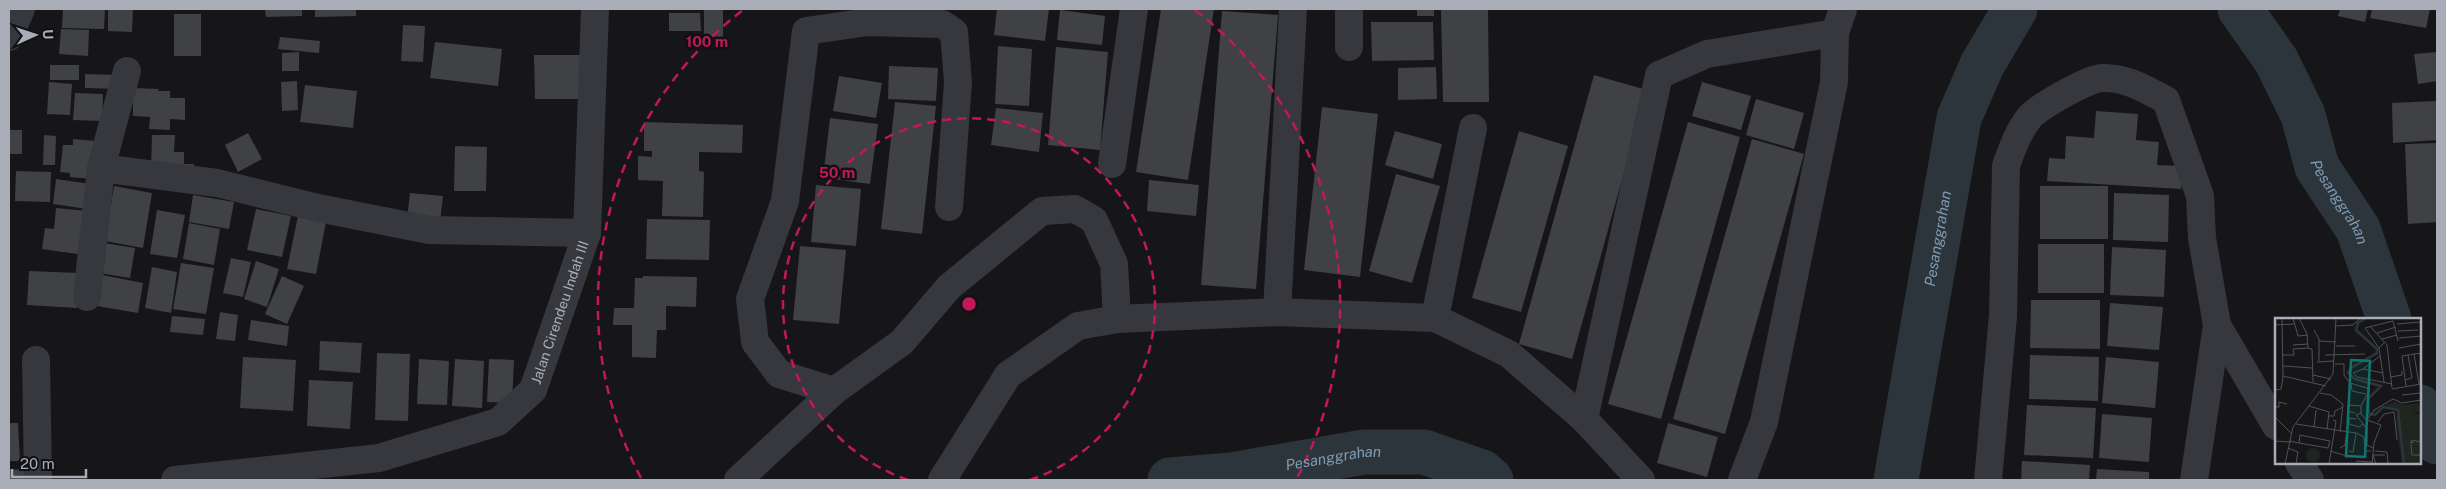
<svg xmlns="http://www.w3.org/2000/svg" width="2446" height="489" font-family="'Public Sans',sans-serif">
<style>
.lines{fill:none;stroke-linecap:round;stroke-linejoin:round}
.river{stroke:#2c353c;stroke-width:45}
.building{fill:#404145}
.street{stroke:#37383d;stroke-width:28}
.ring{fill:none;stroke:#c2185b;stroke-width:2.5;stroke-dasharray:9 6}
.labels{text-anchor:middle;stroke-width:5;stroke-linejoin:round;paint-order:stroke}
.street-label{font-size:14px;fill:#a8adb8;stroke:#111113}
.water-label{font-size:15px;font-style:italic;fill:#7f9bb3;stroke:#111113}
.inset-river{fill:none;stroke:#2c353c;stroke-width:2.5}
.inset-road{fill:none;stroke:#505258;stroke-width:1}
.view{fill:#0f766e;fill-opacity:0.15;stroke:#0f766e;stroke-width:2.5}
.inset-edge{fill:none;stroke:#a8adb8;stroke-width:2.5}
.centre{fill:#c2185b;stroke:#111113;stroke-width:2.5}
.ring-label{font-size:15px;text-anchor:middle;font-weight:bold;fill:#c2185b;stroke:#111113;stroke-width:5;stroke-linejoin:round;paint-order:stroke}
</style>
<rect width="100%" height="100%" fill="#161618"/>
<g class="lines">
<g class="river">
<path id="s1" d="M2240,9l36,51 27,55 14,52 41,62 31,90"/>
<path d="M2420,407l17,35"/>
<path id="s2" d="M1170,480l61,-5 133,-23h60l58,20 9,8"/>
<path id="s3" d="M1896,480l63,-362 23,-53 33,-56"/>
</g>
</g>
<path class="building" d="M63,9h42l-1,20 -42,-1z
M108,9h25l-1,23 -24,-1z
M265,9h37v7l-36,1z
M315,9h41v7l-41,1z
M704,9h19v28h-19z
M997,9h52l-4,32 -51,-6z
M1161,9h53l-26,171 -52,-8z
M1417,9h17v7h-17z
M1441,9h47l1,93h-46z
M2340,9h28l-3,13 -27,-6z
M2372,9h58l-4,19 -56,-10z
M1060,10l45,6 -3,29 -45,-5z
M1222,11l56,4 -22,274 -55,-4z
M669,13h31l1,18h-32z
M174,14h27v42h-27z
M1371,22h62l1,38 -62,1z
M403,25l22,1 -2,36 -22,-1z
M61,29l28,1 -1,26 -29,-2z
M280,37l40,4 -1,12 -41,-4z
M435,42l67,7 -4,37 -68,-8z
M998,46l34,3 -3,57 -34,-2z
M1056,47l52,5 -8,98 -52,-5z
M299,52v19h-17v-18z
M2437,52v29l-19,3 -4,-30z
M534,55h46v44h-45z
M50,65h29v15h-29z
M889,66l49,2 -2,33 -48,-2z
M1436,67l1,32 -39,1v-32z
M85,74l34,1v14l-34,-1z
M1594,75l53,15 -75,269 -53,-15z
M839,76l43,7 -6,35 -43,-7z
M297,81l1,29 -16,1 -1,-29z
M49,82l23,2 -2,31 -23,-1z
M1702,82l49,14 -10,34 -49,-14z
M305,85l52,6 -4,37 -53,-6z
M133,88l26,1 -1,2h12v7h15v22l-15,-1v11l-21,-1 1,-12 -17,-1z
M75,93l28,1 -1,27 -29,-1z
M1756,99l48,14 -10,36 -48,-14z
M2437,101v39l-44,3 -1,-40z
M895,102l41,4 -14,128 -41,-5z
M1322,107l56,7 -18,163 -56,-7z
M996,108l47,5 -4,39 -48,-7z
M2096,111l42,3 -2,26 23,2 -2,23 26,1 -2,23 -134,-8 2,-23 16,1 1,-23 28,2z
M830,118l48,6 -8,60 -47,-6z
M644,122l99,3 -1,28 -43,-1v19l5,1 -1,45 -41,-1 1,-35 -25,-1v-24l14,1v-6h-8z
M1688,122l52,15 -79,282 -53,-15z
M9,130h13v24h-13z
M1395,131l47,13 -9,35 -48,-14z
M1519,131l49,15 -47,166 -49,-14z
M248,133l14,26 -24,13 -13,-27z
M44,135l12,1 -1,29h-12z
M152,135h23l-1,17h10v12h10v8l-43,-4z
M73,139l23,2 -3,38 -23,-2v-4l-10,-1 3,-27h10z
M1752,139l52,15 -79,280 -52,-15z
M2437,143v79l-29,2 -3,-80z
M455,146l32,1 -1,44h-32z
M16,171l35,1 -1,30 -35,-1z
M1396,174l44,12 -28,97 -43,-12z
M56,179l41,6 -3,25 -41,-6z
M1149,180l50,5 -3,31 -49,-5z
M816,185l45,4 -5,57 -45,-4z
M114,186l38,7 -9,55 -38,-7z
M2040,186h68v53h-68z
M410,193l33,3 -3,26 -33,-3z
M2114,193l55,2 -1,47 -55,-2z
M193,195l41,7 -5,27 -40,-7z
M56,208l32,3 -4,44 -42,-6 3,-21 9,1z
M256,209l35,7 -9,41 -35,-7z
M157,210l28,5 -8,43 -27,-4z
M298,216l28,6 -10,52 -29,-5z
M647,219l63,1 -1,40 -63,-1z
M189,223l31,6 -6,36 -31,-6z
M104,243l31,5 -5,30 -31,-5z
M2038,244h66v49h-66z
M800,246l46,4 -7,74 -46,-4z
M2112,247l54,3 -2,47 -54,-2z
M231,258l20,4 -8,35 -20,-4z
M256,261l23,8 -12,38 -23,-8z
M181,263l33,5 -8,46 -33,-5z
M152,267l25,5 -6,41 -26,-5z
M29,271l50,2 -2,35 -50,-3z
M102,275l41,8 -5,30 -41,-7z
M282,276l22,10 -17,38 -22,-10z
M643,276l54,1 -1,30 -30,-1v24h-9l-1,28 -24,-1v-32h-19l1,-17h20l1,-30h8z
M2031,300h69v49l-70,-1z
M2110,303l53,4 -4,43 -52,-4z
M220,312l18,3 -3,26 -19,-2z
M172,316l33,3 -2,16 -33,-3z
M251,320l38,6 -2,20 -39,-6z
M320,341l42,2 -2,30 -41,-3z
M377,353l33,1 -2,67 -33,-1z
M2030,355l69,2 -1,44 -69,-2z
M243,357l53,3 -3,51 -53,-3z
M2106,357l53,5 -4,46 -53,-5z
M419,359l30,2 -2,44 -30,-1z
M455,359l29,2 -2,47 -30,-2z
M489,359l25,1 -2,43 -25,-1z
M309,380l44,2 -3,47 -43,-3z
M2027,405l69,3 -3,50 -69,-3z
M2102,414l50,4 -3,44 -50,-4z
M9,423h9l2,38h-11z
M1668,423l50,14 -11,40 -50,-14z
M2022,461l68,4 -1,15h-68z
M24,469v11h-15v-10z
M2097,469l52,3v8h-53z"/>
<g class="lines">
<g class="street">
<path d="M1349,9v38"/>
<path d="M9,37l12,-28"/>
<path d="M127,71l-26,97 116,15 101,25 111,22 158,3"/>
<path d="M1112,164l22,-155"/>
<path d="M87,297l14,-129"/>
<path d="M1277,312l16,-303"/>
<path d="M1435,318l38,-190"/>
<path d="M2217,325l59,101"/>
<path d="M36,360l2,120"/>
<path d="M834,391l-55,-17 -24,-32 -5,-43 35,-98 21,-170 62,-9 74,2 12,8 4,50 -9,125"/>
<path d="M1584,419l75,-344 48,-21 128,-21"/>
<path d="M2299,463l11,17"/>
<path id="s4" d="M175,480l204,-22 119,-36 35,-32 54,-157 8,-224"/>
<path d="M738,480l96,-89 68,-49 47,-55 93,-76 33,-2 19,11 20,44 3,55"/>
<path d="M942,480l66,-105 70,-49 39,-7 160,-7 158,6 74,36 75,65 57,61"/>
<path d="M1742,480l22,-58 70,-340 1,-49 8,-24"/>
<path d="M1988,480l15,-164 3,-150c6,-17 12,-34 23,-48 7,-10 60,-40 73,-40 24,-1 43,11 64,22l34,96 2,42 15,87 -23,155"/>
</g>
</g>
<g class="ring">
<path d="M908 480A186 186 0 1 1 1030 480"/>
<path d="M641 478A371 371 0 0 1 743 10M1195 10A371 371 0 0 1 1297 478"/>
</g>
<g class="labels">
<g class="street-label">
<text dy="5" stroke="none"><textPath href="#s4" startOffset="459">Jalan Cirendeu Indah III</textPath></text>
</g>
<g class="water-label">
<text dy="5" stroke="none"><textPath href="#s1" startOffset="219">Pesanggrahan</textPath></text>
<text dy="5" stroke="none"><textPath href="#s3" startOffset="245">Pesanggrahan</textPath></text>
<text dy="5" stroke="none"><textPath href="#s2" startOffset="165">Pesanggrahan</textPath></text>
</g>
</g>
<g transform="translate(2275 318)">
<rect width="146" height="146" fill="#161618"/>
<path d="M119,84l10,3 14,-2 2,8 -7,3h8v50h-19l-6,-41 1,-13 -17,-2 -9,7 4,-5zM31 137a7 7 0 1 1 14 0a7 7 0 1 1-14 0Z" fill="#1e261f"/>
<path class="inset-river" d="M91,0l-8,5 -2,7 21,19v4l-26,15 -3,5 7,6 26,7 -13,13 1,15 6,1 8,-8 15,3 6,54"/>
<path class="inset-road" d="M18,0l5,18 10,-1M24,0l8,16 1,14 4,1 1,33M122,6l24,-2M0,7l19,-1M61,8l17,-1 8,-7M95,8l17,19 5,43M39,12l5,9v22M123,13l20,-1M102,15l19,-6M124,20l22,-2M107,21l15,-4M44,23l17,1M109,25l-5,5 -14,-20 28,-7 5,20M18,27l15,-1M61,28h19M104,30l5,34M124,30l22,-4M139,36l5,30M8,37h11l-1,-6 15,-1M50,37l40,-1M42,44l17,-1M60,46h9v11l6,8 20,6 -9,17v8l6,6 7,-10 19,-11M8,48l29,2M88,51l17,-13M108,55l-20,-4 -10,4 4,4 35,7M38,57l18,4M8,58l43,10M116,59l11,-2v-4M130,62l7,-2 -4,-23M76,66l1,7 14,3M131,68l-4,-30 19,-3M117,71l29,-5M0,72l6,-1 2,-11 -1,-59M45,75l11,2 12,9M127,77l19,-2M118,81l9,4 19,-3M34,88l20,6 -2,17M0,89h4v-5l8,2M80,95l-7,-2v-6l13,1M86,95l-5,2 11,14v16l6,3M54,98h5l1,-5 8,-4M0,99l16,16M81,101l-7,-1v6l10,3 4,-3M92,102l14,5 -7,18 -2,21M103,104l6,-8 10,-2 3,28M21,106l60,9 8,4 1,14h6M39,109l2,-17M65,114l3,-28M0,123l16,1M14,123l10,2 29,5 2,-7 -30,-6 -1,8M139,124l-4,1 2,-3 9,2M136,126l1,11h9M13,130l10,4 -2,12M65,130l5,-3 2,-13M55,133l20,6M74,133l4,1 3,-19M100,133l12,1 1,12M81,143l16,1M10,146l8,-37 40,-53 3,-56M54,146l7,-43 -3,-1M101,146l-3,-9h12"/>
<path class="view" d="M76,42l19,1 -5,96 -19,-1z"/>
<rect width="146" height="146" class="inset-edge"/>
</g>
<circle cx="969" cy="304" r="8" class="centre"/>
<g class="ring-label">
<text x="707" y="47">100 m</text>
<text x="837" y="178">50 m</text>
</g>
<rect width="2446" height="489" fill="none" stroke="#a8adb8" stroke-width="20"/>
<g transform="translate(35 35) rotate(87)" stroke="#111113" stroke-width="4" paint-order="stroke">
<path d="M0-4L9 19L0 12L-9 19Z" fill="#a8adb8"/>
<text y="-8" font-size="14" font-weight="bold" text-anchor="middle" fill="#a8adb8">U</text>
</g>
<path d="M12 469v8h74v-8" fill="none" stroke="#a8adb8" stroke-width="2.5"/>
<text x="20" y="469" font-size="15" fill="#a8adb8" stroke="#111113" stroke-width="4" paint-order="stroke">20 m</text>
</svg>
